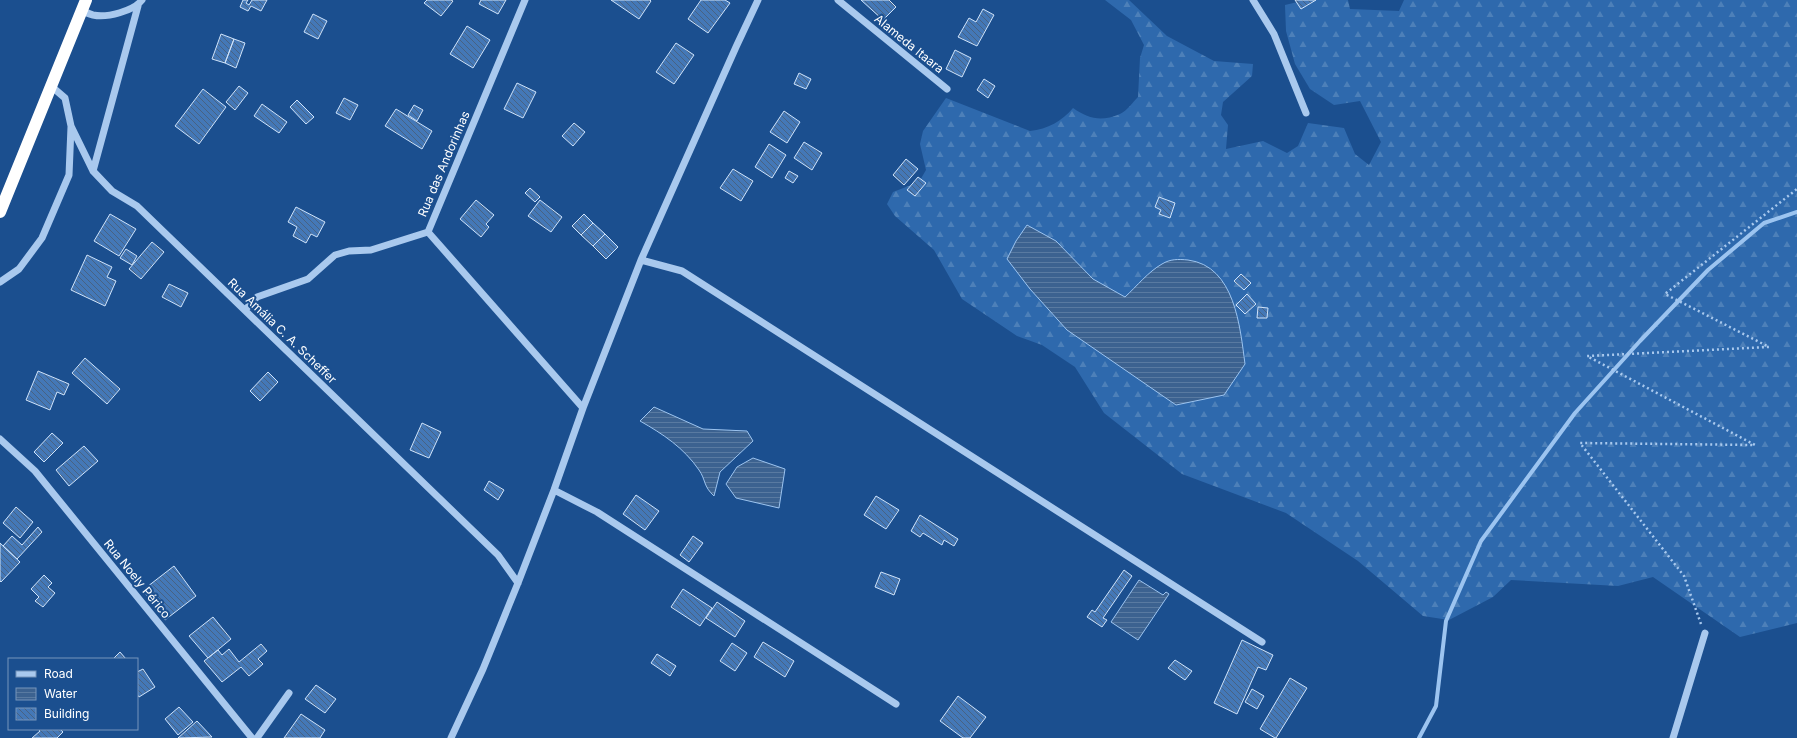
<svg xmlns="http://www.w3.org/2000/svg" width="1797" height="738" font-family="Inter,sans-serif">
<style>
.forest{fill:url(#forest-firs)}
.water{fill:url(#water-rules);stroke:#9cc4f0}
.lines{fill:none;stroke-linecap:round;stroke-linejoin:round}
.stream{stroke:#9cc4f0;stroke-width:4}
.building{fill:url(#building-back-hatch);stroke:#cfe3fa}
.path{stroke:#a9c9ee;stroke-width:2.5;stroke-dasharray:2 3;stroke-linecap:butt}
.minor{stroke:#a9c9ee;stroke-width:7}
.highway{stroke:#fff;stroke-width:12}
.labels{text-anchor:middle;stroke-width:4;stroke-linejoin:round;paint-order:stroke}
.street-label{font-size:12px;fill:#fff;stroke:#1b4f8f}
</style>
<defs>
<pattern id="forest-firs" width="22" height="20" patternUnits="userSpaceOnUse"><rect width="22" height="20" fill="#2e69ad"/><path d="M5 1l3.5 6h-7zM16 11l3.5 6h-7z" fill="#4d80b9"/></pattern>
<pattern id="water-rules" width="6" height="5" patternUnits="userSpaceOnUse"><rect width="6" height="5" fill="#3c6290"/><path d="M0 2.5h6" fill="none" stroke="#597aa1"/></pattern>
<pattern id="building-back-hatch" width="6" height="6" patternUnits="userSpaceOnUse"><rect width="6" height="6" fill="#4478b7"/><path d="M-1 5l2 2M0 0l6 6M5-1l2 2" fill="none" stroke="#486282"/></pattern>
</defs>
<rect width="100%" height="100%" fill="#1b4f8f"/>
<path class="forest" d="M1105,0h24l38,36 47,25 39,3 -1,12 -29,26 -2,13 7,10 -2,24 37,-8 24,12 11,-7 10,-23 36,5 11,26 14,11 12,-23 -21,-41 -26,4 -24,-16 -15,-25 -9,-33 -1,-26 21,-5h42l2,9 49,2 5,-11h393v623l-57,14 -87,-60 -35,9 -107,-6 -18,17 -44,23 -26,-4 -65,-55 -72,-48 -104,-39 -78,-61 -29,-46 -33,-22 -25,-9 -55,-37 -28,-49 -39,-34 -8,-12 6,-12 26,-10 7,-12 -6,-26 3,-13 23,-33 84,33c18,-2 32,-10 43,-23 16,11 28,14 47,6 7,-3 13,-12 18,-17l2,-39 4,-13 -13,-25z"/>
<path class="water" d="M1027,225l29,16 37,38 32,18c12,-11 23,-25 37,-33 8,-5 16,-5 26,-4 47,6 52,67 57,104l-21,31 -48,10 -109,-75 -37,-41 -23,-30 9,-18z
M654,407l49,22 44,2 6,10 -33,31 -6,24c-11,-10 -8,-16 -15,-26 -15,-22 -36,-36 -59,-49z
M753,458l32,11 -6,39 -43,-10 -10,-14 11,-17z
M1139,580l24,15 3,-3 3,2 -31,46 -27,-18z"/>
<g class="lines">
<path class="stream" d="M1419,738l17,-32 10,-85 35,-80 94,-128 65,-72 68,-71 56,-47 33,-11"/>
</g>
<path class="building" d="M243,0h5l-2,3 3,2 3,-5h15l-6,11 -10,-5 -3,5 -8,-4z
M427,0h24l2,1 -12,15 -17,-13z
M481,0h25l-8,14 -19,-10z
M611,0h39l1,1 -12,18z
M701,0h24l5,3 -22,30 -20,-14z
M861,0h28l7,7 -13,13z
M1295,0h21l-15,9z
M983,9l11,6 -17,31 -19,-9 11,-19 7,4z
M313,14l14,7 -9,18 -14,-7z
M467,26l23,14 -17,28 -23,-14z
M221,34l13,5 -9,24 -13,-4z
M234,39l11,4 -9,25 -11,-5z
M676,43l18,12 -20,29 -18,-12z
M955,50l16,8 -9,19 -16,-8z
M799,73l12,6 -5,10 -12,-5z
M984,79l11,7 -7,12 -11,-8z
M517,83l19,9 -13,26 -19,-9z
M239,86l9,7 -13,17 -9,-8z
M203,89l23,18 -27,37 -24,-18z
M344,98l14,7 -8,15 -14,-7z
M297,100l17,17 -8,7 -16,-17z
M262,104l25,18 -8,11 -25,-17z
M414,105l9,5 -6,11 -9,-6z
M396,109l36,22 -10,18 -37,-23z
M784,111l16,11 -13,21 -17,-11z
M574,123l11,9 -12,14 -11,-10z
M804,142l18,11 -10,17 -18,-12z
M769,144l17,11 -14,23 -17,-11z
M906,159l12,10 -14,16 -11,-10z
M733,169l20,12 -12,20 -21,-13z
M789,171l9,5 -5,7 -8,-5z
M918,177l8,6 -11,13 -8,-6z
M530,188l10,9 -5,5 -10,-9z
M1159,197l16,6 -5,15 -11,-4 2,-4 -6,-3z
M476,200l18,15 -8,9 3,3 -8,10 -21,-18z
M540,200l22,17 -11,15 -23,-16z
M296,207l29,15 -8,15 -6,-3 -5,9 -13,-7 4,-9 -9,-5z
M110,214l26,15 -17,27 -25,-15z
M584,214l9,9 -12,12 -9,-9z
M593,223l12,11 -12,12 -12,-11z
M605,234l13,13 -12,12 -13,-13z
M152,242l12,10 -23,27 -12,-10z
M126,249l11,7 -5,9 -12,-7z
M87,255l25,12 -5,10 9,4 -11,25 -34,-16z
M1241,274l10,9 -7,7 -10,-9z
M169,284l19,9 -7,14 -19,-10z
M1247,294l9,10 -11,10 -9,-9z
M1258,307l10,1 -1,10h-10z
M85,358l35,31 -13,15 -35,-31z
M38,371l31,13 -5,11 -7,-3 -7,18 -24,-10z
M268,372l10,10 -18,19 -10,-10z
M422,423l19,9 -12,26 -19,-8z
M52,433l11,10 -19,19 -10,-10z
M84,446l14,15 -29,25 -13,-16z
M489,481l15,9 -6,10 -14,-10z
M636,495l23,16 -14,19 -22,-16z
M876,496l23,14 -13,19 -22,-14z
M16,507l17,15 -13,16 -17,-15z
M920,515l38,24 -4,7 -10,-6 -2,5 -19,-12 -3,4 -9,-6z
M38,527l4,5 -25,27 -14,-13 9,-10 10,9z
M693,536l10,7 -14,19 -9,-7z
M0,543l20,19 -19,20 -1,-1z
M174,566l22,30 -31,24 -22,-30z
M1124,570l8,6 -29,42 4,2 -5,7 -15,-10 5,-7 3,2z
M881,572l19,7 -6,16 -19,-8z
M44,575l8,8 -4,4 7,6 -12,14 -8,-6 4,-4 -8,-8z
M683,589l29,19 -12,18 -29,-19z
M717,602l28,19 -10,16 -29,-19z
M213,617l18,22 -23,19 -19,-22z
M1242,640l31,15 -7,15 -8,-3 -21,47 -23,-11z
M763,642l31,19 -9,16 -31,-20z
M732,643l15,10 -12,18 -15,-10z
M261,644l6,7 -9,8 5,5 -14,12 -8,-9 -19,15 -18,-21 14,-11 4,5 7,-6 10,13z
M120,652l6,7h-13z
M657,654l19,12 -6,10 -19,-13z
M1175,660l17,11 -7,9 -17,-12z
M143,669l12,18 -16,10 -2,-3v-22z
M1290,678l17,10 -31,50h-1l-15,-9z
M316,685l20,14 -11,14 -20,-14z
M1252,689l12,7 -7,13 -12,-7z
M958,696l28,21 -16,21h-7l-23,-17z
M179,707l14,15 -15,13 -13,-16z
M301,714l24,16 -5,8h-36z
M197,721l15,16 -34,1z
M38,729h22l3,3 -6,6h-25l8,-7z"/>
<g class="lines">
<path class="path" d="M1701,624l-17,-48 -104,-133 175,2 -168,-89 182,-9 -104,-53 132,-105"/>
<path class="minor" d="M525,0l-97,232 155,176
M838,0l109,89
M1253,0l21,34 32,79
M81,10c4,2 8,4 12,5 14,3 41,-4 49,-15
M51,86l14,12 6,28 22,45 19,20 25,15 361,349 20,28
M93,171l45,-165
M641,260l41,11 580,371
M0,282l19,-13 23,-31 27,-63 2,-48
M245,310l12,-13 51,-18 27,-24 14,-4 22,-1 57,-18
M0,439l35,32 217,267
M554,490l43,22 299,192
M257,738l32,-45
M451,738l32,-69 35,-86 36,-93 29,-82 58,-148 95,-213 22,-47
M1673,738l32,-105"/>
<path class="highway" d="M0,212l86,-212"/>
</g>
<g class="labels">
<g class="street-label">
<text transform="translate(909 44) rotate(39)" y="4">Alameda Itaara</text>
<text transform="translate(444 164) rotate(-67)" y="4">Rua das Andorinhas</text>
<text transform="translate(282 331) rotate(44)" y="4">Rua Amália C. A. Scheffer</text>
<text transform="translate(137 579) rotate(51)" y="4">Rua Noely Périco</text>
</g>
</g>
<rect x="8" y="658" width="130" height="72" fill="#1b4f8f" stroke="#7695bc"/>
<rect x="16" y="671" width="20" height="6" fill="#a9c9ee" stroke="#7695bc"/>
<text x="44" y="678" font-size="12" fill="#ffffff">Road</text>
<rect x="16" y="688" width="20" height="12" fill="url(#water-rules)" stroke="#7695bc"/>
<text x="44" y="698" font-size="12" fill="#ffffff">Water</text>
<rect x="16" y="708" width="20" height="12" fill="url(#building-back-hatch)" stroke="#7695bc"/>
<text x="44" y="718" font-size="12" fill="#ffffff">Building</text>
</svg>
